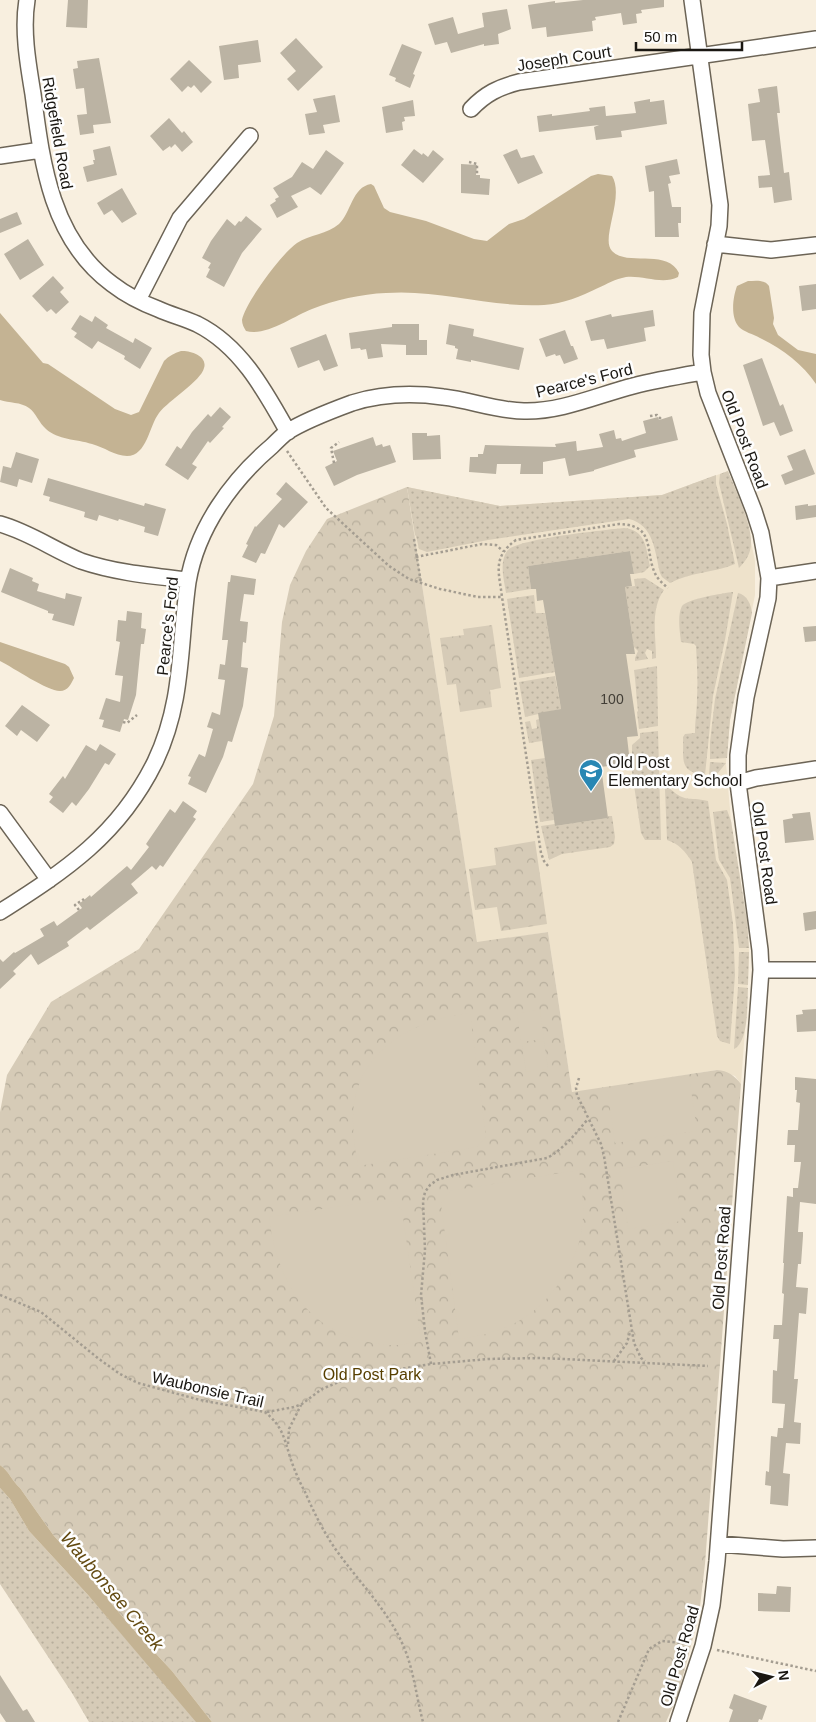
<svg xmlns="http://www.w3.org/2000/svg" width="816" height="1722" font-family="Arial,sans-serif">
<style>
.built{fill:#eee2cb}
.grass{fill:url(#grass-dots)}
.forest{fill:url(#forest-crowns)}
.pitch{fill:#d6cbb7}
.water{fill:#c4b393}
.building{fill:#bbb3a3}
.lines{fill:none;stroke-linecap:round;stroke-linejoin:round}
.street-casing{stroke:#6c6456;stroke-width:18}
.path{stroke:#a49d91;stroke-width:2.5;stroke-dasharray:2.5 2.5;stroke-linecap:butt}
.street{stroke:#fff;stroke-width:15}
.labels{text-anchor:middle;stroke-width:5;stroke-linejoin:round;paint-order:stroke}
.number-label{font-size:14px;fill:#423e36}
.street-label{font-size:16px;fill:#1a1712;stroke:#fefefe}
.poi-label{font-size:16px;fill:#1a1712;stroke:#fefefe;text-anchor:start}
.park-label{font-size:16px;fill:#573f00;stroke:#fefefe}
.water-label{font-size:18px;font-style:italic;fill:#634a11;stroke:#fefefe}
</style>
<defs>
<pattern id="grass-dots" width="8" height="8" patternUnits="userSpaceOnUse" patternTransform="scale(1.25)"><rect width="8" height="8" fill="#d6cbb7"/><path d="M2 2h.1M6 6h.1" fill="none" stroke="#b7ae9c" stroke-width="1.8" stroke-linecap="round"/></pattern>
<pattern id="forest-crowns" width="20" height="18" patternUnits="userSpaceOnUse" patternTransform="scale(1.25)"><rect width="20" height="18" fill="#d6cbb7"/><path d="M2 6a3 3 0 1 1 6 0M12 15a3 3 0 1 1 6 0" fill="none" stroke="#b7ae9c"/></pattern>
</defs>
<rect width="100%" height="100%" fill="#f8efdf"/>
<path class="built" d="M728,471l19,51 8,39v34l-25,125 -4,43 5,58 16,100 2,31 -2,51 -6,81 -6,-8 -18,-6 -145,23 -24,-161 -71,11 -70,-456 93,19 162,-11z"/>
<path class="grass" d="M728,471c7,18 24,53 23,72 0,10 -5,18 -12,25l-20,-85 1,-9z
M716,475v9l11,40 8,40c-21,9 -45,8 -65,19l-8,-6 -2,-4c-5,-21 -6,-48 -31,-54l-141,21 -61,12 -8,-3 -3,-13 -1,-1 -8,-48 93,19 162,-11z
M624,528c22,2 22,20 26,38l-6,6 -10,2 -4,-23 -102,15 3,23 -25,4c-2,-13 -7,-30 1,-42 8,-12 98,-21 117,-23z
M645,578l19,12c-14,19 -8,46 -8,68l-4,1v-8l-5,-2 -2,4 3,6 -13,2v-3l3,-7 -4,-4 -9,-60 10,-1 -1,-7z
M733,592l-8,48 -12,56 -8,79c-27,-3 -21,-16 -22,-38l2,-3 10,-1c0,-12 2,-22 2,-35 1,-17 0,-34 -1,-52l-2,-2 -13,-2c-1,-9 -4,-27 1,-36 5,-7 42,-13 51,-14z
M738,593c9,2 13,11 14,20l-22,107 -3,38 -17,1v-17l5,-43z
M534,595l2,18h9l10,59 -36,6 -12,-79z
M657,666l1,60 -19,3 -2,-17 1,-1c-2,-14 -2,-28 -4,-41z
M555,676l6,33 -36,8 -6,-35z
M539,719l3,22 -13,2 -4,-21 5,-1 2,8 5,-1 -1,-8z
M658,731l3,109h-16l-4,-7 -11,-75 2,-4v-9l8,-7v-5z
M545,758l9,62 -14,2 -9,-62z
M710,762l16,1 -8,10 -9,2z
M667,786c19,18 20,10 41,15l8,59 11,20 6,44 2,51 -5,69 -10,-3 -3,-5 -25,-174c-7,-11 -13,-18 -25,-22l-2,-51z
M727,810l4,11 16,100 2,27h-10l-9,-70 -11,-18 -6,-48z
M608,816h4l3,21 -1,7 -4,3 -48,7 -13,6 -8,-34 14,-2v2l53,-8z
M739,952h10l-1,33 -10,-1z
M738,987l10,1c-1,15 1,54 -14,61z
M0,1488l10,11 19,32 59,64 110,127h-109l-17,-29 -72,-109z"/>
<path class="forest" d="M407,487l70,455 71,-10 24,160 145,-22c11,1 17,5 24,14l-36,480 -6,51 -21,80 -12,27h-454l-40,-51 -40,-43 -21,-25 -6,-11 -51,-56 -34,-48c-8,-7 -11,-17 -20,-23v-353l7,-37 44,-73 88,-53 114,-165 21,-68 8,-94 8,-37 16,-34 21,-32z
M492,625l9,63 -11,2 2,17 -32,5 -4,-28 -9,1 -7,-47 24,-3 -1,-6z
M535,841l12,83 -46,7 -4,-24 -22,3 -6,-41 27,-4 -2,-17z"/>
<path class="pitch" d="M540,1010l4,29 -23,3 -4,-29z
M470,1013l16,124 -9,10 -119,19c-4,-23 -8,-49 -2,-72 13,-51 66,-76 114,-81z
M544,1041l4,28 -22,3 -4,-28z
M689,1076l8,55 -82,12 -8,-55z
M673,1161l9,60 -54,8 -8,-60z
M579,1170c3,19 6,38 3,57 -2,18 -9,34 -19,50 -25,40 -57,56 -104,62l-18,-135 9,-13z
M389,1199l13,11 19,132c-8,1 -16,2 -23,3 -12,1 -26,-2 -38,-5 -59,-16 -84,-66 -91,-123z"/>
<path class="water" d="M598,174l14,2c13,21 -12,63 0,75 15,16 55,-3 67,22l-1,4c-16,8 -35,-2 -52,0 -11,2 -19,7 -28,11 -17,8 -35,16 -54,17 -53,3 -105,-16 -158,-12 -25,1 -51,7 -74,16 -18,7 -47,28 -66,22 -2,-3 -4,-7 -4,-11 3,-17 40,-67 55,-77 12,-8 31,-9 42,-19 12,-11 13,-37 32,-40l3,2 10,22 6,4 36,9 48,18 13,2 22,-17 15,-5 67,-43z
M748,281c7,0 16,-2 21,5l5,32 -1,6 5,11 20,15 18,4v30c-13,-20 -35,-36 -56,-46 -7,-4 -16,-6 -21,-11 -9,-10 -6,-30 -2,-41z
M0,313l43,50 5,1 67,45 16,6 8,-3 25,-51c5,-5 10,-8 17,-10 9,-1 27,5 23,17 -3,13 -35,32 -45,45 -10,13 -12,43 -32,43 -12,0 -23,-9 -35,-12 -16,-5 -34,-4 -46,-15 -7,-6 -10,-16 -17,-21 -8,-6 -20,-5 -29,-8z
M0,642l65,22 4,3 5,11c-3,6 -6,13 -14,13 -13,0 -46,-23 -60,-30z
M0,1465c9,6 12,16 20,23l34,48 51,56 6,11 21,25 40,43 40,51h-16l-108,-127 -59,-64 -19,-32 -10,-11z"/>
<path class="building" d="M68,0h20l-1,28 -21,-1z
M583,0h81v7l-23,3 1,3 -6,1 1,9 -14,2 -2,-12 -26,4 1,3 -4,1 1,10 -46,6 -1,-10 -14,2 -4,-24 27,-4v2z
M507,9l4,20 -13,5 1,10 -15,2v-2l-33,9 -4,-11 -12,3 -7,-21 25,-7 5,17 26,-7 -2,-14z
M296,38l27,29 -25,24 -11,-12 9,-8 -16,-18z
M258,40l3,22 -23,3 1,13 -15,2 -5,-34z
M402,44l20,8 -9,22 2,1 -5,13 -15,-7 1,-3 -7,-3z
M99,58l12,65 -18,2 1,8 -14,2 -3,-20 10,-1 -3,-26 -8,1 -3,-20 5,-1 -1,-7z
M189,60l23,22 -11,11 -7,-8 -3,3 -3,-2 -6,6 -12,-13z
M777,86l3,27h-3l7,60 5,-1 3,28 -18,3 -2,-16 -13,1 -1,-12 12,-1 -5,-35 -13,1 -4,-37 12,-2 -2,-13z
M335,95l5,27 -17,3 2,8 -16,2 -4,-21 12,-2 -4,-13z
M650,99v3l14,-2 3,24 -46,7 1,6 -26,3 -2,-13 5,-2 -60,7 -2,-16 15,-2v2l38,-5 -1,-3 16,-2 1,10 30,-3 -2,-11z
M413,100l2,16 -11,1 1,4 -3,1 1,8 -17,3 -4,-26z
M169,118l13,15 2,-2 9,11 -11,10 -7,-8 -4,4 -1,-2 -7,5 -13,-15z
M110,146l7,29 -30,7 -4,-15 11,-3 -1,-4h2l-2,-10z
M414,149l8,6 1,-2 5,4 5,-7 11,9 -21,24 -22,-18z
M517,149l4,9 13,-3 9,18 -25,11 -15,-29z
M326,150l18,13 -23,32 -11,-8 -19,9 7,11 -21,11 -7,-13 6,-4 -1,-2 4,-2 -6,-9 19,-11 10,-15 11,7z
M677,159l3,15 -11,2 2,7 -3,1 4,23h9v16h-3l1,14h-24l-1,-46 -5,1 -4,-26z
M461,164l16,1 -1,10h4v3l10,1 -1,16 -28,-2z
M122,188l15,26 -15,9 -10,-13 -8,5 -7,-12z
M17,212l5,12 -22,9v-14z
M246,216l16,13 -20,24 -18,34 -18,-10 4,-8 -2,-1 3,-5 -9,-5 9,-17 16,-22 8,7 4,-5 2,1z
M28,239l16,26 -24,15 -16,-26z
M53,276l11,12 -4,4 9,10 -13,12 -5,-5 -4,3 -15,-16z
M816,284v25l-14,2 -3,-25z
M653,310l2,16 -11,2 2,13 -39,8 -3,-10 -13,2 -6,-20 26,-7 1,3z
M80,315l12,7 3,-6 13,9 -2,3 27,15 2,-5 17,10 -12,21 -16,-10 1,-3 -27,-15 -6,8 -18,-12 3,-4 -6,-4z
M392,324h27v16h8v15h-21v-10l-25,-1 2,13 -15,2 -2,-10 -5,1 -1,-2 -9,1 -2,-16 43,-6z
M449,324l25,5 -1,7 51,12 -5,22 -48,-10v2l-15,-3 2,-10 -3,-1v-2l-9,-2z
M565,330l6,16h2l5,13 -14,5 -4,-9 -4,1 -1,-2 -9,3 -7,-18z
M326,334l12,32 -14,5 -5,-11 -21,8 -8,-20z
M762,358l18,48 3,-2 10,27 -13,5 -6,-14 -11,4 -20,-61z
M220,407l11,10 -9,10 2,1 -14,15 -2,-2 -16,23 5,3 -9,13 -23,-15 12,-19 4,3 11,-17 16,-18 3,3z
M672,416l6,24 -44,10 2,7 -42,13v1l-25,5 -4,-18 -22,4v12h-23l1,-10h-24l-1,10 -27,-2 1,-15h8v-3h5l2,-9 71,2 -1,-3 21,-3 1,10 26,-4 -4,-13 15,-4 2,9 5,-1 1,3 24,-8 -3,-12 15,-4 1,3z
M412,433h15v3l13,-1 1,24 -28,1z
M373,437l3,9 6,-2 1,3 7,-2 6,17 -39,13 -23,11 -9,-19 12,-6 -4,-10z
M805,449l10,25 -30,11 -4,-10 12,-5 -6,-14z
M16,452l23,7 -7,24 -13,-4 -2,8 -17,-5 3,-16 8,2z
M48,478l96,28 1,-3 21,6 -8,27 -14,-4 1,-5 -26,-8 -1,2 -19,-6 -2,6 -13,-4 1,-5 -36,-11 1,-4 -7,-2z
M286,482l22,20 -24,26 -5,-4 -14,30 -4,-1 -5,10 -14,-6 6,-12 -2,-1 9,-18 1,1 26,-28 -6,-5z
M808,504v2l8,-1v12l-20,3 -1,-14z
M630,551l4,23h-4l2,12 -7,1 10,67h-9l12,82 -11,1 3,26 -29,4 7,51 -53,8 -17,-113 23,-4 -18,-109 -6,1 -1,-12h-5l-3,-23z
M10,568l23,10 -1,3 7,3 -2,7 28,8 1,-6 16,4 -8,29 -22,-6 2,-6 -6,-1v-2l-47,-19z
M231,575l25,4 -2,16 -10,-1 -4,27 8,1 -2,21 -3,-1 -2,25 7,1 -5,38 -11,36 -4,-1 -5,16 -17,36 -18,-9 3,-7 -3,-1 11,-22 6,3 8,-28 -6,-2 5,-15 8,3 5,-35 -7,-1 2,-15 5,1 3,-25h-6l6,-58h2z
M127,611l15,2 -1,15 5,1 -2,15h-3l-5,51 -8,25 -4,-1 -4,13 -18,-5 2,-7 -5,-1 7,-21 14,4 3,-26 -8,-1 5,-33 -4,-1 2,-21 8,1z
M816,626v15l-11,1 -2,-15z
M22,705l28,20 -13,17 -16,-12 -4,6 -12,-10z
M100,744l16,10 -7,11 -4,-2 -16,26 -13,17 -4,-4 -9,11 -14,-11 4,-5 -4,-3 14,-18 2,3 21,-34 10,6z
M183,801l14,10 -4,6 3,2 -33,48 -3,-2 -4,5 -4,-4 -21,18 7,9 -48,37 -3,-3 -20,15 2,4 -31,19 -7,-11 -18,17 3,3 -16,15v-30l3,3 11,-10 1,1 29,-17 -4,-7 14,-8 3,5 25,-18 -3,-4 11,-9 1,2 36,-31 4,4 18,-23 -3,-3 24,-35 5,4z
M810,812l4,28 -29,3 -2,-23 10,-2 -1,-4z
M816,911v18l-11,2 -2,-18z
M816,1009v22l-19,1 -1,-17 7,-1 -1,-4z
M795,1077l21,2v125l-16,-2 -2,30h5v4l-2,28h-3l-2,23 12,1 -2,26 -7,-1 -5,66h4l-4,43 7,1 -1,21 -14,-1 -3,30 7,1 -2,32 -18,-2 1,-18 -6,-1 1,-14 3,1 2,-36 6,1 1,-9h5l2,-24 -13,-1 1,-33 4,1 2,-32h-6l1,-14h8l2,-31 -2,-1 2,-30h-1l4,-67 6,1v-9h5l3,-26h-7l1,-17h-8l1,-15h10l2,-27 -4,-1 1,-12h-2z
M777,1586l14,1 -1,25 -32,-1v-18l18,1z
M0,1675l23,36 4,-2 8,13h-29l-6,-9z
M734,1694l33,12 -5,14 -3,-1 -1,3h-29l4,-12 -4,-2z"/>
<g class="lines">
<g class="street-casing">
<path id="street" d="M27,0c-5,30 1,64 6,94 9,69 18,145 79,190 13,10 30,19 46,25 13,6 26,9 39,15 44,22 68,67 91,108
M471,109c14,-15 28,-22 48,-27l297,-43
M0,156l41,-6
M715,244l56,6 45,-5
M138,300l42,-82 70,-82
M0,524c29,8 54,26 81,37 35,12 72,15 107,19
M769,578l47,-7
M738,783l18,-5 60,-9
M0,813l49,67
M0,912c66,-42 119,-77 155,-150 29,-61 24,-116 33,-180 9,-54 44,-102 84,-136 5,-5 10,-10 15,-14 17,-11 46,-22 65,-29 29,-9 62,-10 91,-6 27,3 54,14 81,14 37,1 74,-16 109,-25 23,-6 47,-10 70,-14
M761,970h55
M719,1544l64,5 33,-1
M678,1722l25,-76 9,-41 5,-44 44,-591 -1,-20 -22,-167v-28l8,-58 22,-99 1,-20 -8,-45 -7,-22 -46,-118 -5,-21 -2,-17 1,-42 17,-87 1,-21 -28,-205"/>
</g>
<path class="path" d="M469,162l8,2v11
M650,416l7,-1 4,4
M287,451l39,57 63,58 20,13 31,10 38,8h24
M334,463l-3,-15 8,-6
M414,539l7,44
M416,557l66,-13 14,1 7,6
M123,722l4,1 10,-8
M548,866l-4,-5 -3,-8 -39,-256c-3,-25 -10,-40 14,-57l103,-16c39,1 24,30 38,53 3,4 7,8 11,11
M79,910l-4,-5 9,-6
M579,1078l-3,10 1,7 24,49 3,12 30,187 7,15 4,3
M0,1295l41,17 58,47 21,15 18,9 62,17 65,12c17,14 19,25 25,45 4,12 9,24 15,35 10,23 22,47 37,66 21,28 47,55 61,87 11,25 13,51 20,77
M614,1361l13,-18 3,-11
M431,1364l-6,-33 -4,-36 4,-45 -2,-49 2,-9 5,-7 7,-5 16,-5 94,-17c18,-10 28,-24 41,-39
M267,1412l27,-5 8,-3 20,-15 19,-8 41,-9 49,-8 57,-5 54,-1 166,8
M288,1444l1,-15 12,-24
M717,1650l99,21
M618,1722l31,-73 13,-8 28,3"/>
<use href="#street" class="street"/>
</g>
<defs>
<g id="school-pin" transform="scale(1.25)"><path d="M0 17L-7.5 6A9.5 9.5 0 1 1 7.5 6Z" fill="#2987b3" stroke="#fefefe"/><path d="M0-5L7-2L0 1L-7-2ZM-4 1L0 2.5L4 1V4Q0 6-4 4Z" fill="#fff"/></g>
</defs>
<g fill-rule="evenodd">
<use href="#school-pin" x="591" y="771"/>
</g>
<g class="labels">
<g class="number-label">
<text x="612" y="704">100</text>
</g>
<g class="street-label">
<text transform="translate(564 58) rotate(-9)" y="6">Joseph Court</text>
<text transform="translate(58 133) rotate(80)" y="6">Ridgefield Road</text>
<text transform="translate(584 380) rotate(-14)" y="6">Pearce's Ford</text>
<text transform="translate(745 439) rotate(69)" y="6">Old Post Road</text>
<text transform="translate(167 626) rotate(-84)" y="6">Pearce's Ford</text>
<text transform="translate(765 853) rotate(82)" y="6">Old Post Road</text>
<text transform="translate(721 1258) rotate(-86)" y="6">Old Post Road</text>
<text transform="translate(208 1389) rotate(13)" y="6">Waubonsie Trail</text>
<text transform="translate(679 1656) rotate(-74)" y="6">Old Post Road</text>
</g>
<g class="poi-label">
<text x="608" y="768">Old Post<tspan x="608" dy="18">Elementary School</tspan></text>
</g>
<g class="park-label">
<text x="372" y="1380">Old Post Park</text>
</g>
<g class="water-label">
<text transform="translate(112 1591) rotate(50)" y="6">Waubonsee Creek</text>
</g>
</g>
<g transform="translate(771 1677) rotate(83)" stroke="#fefefe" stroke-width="4" paint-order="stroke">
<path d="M0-4L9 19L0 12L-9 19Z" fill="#1a1712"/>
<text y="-8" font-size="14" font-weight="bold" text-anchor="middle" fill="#1a1712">N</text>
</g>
<path d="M636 42v8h106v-8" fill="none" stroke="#1a1712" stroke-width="2.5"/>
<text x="644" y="42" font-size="15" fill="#1a1712" stroke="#fefefe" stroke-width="4" paint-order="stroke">50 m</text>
</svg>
